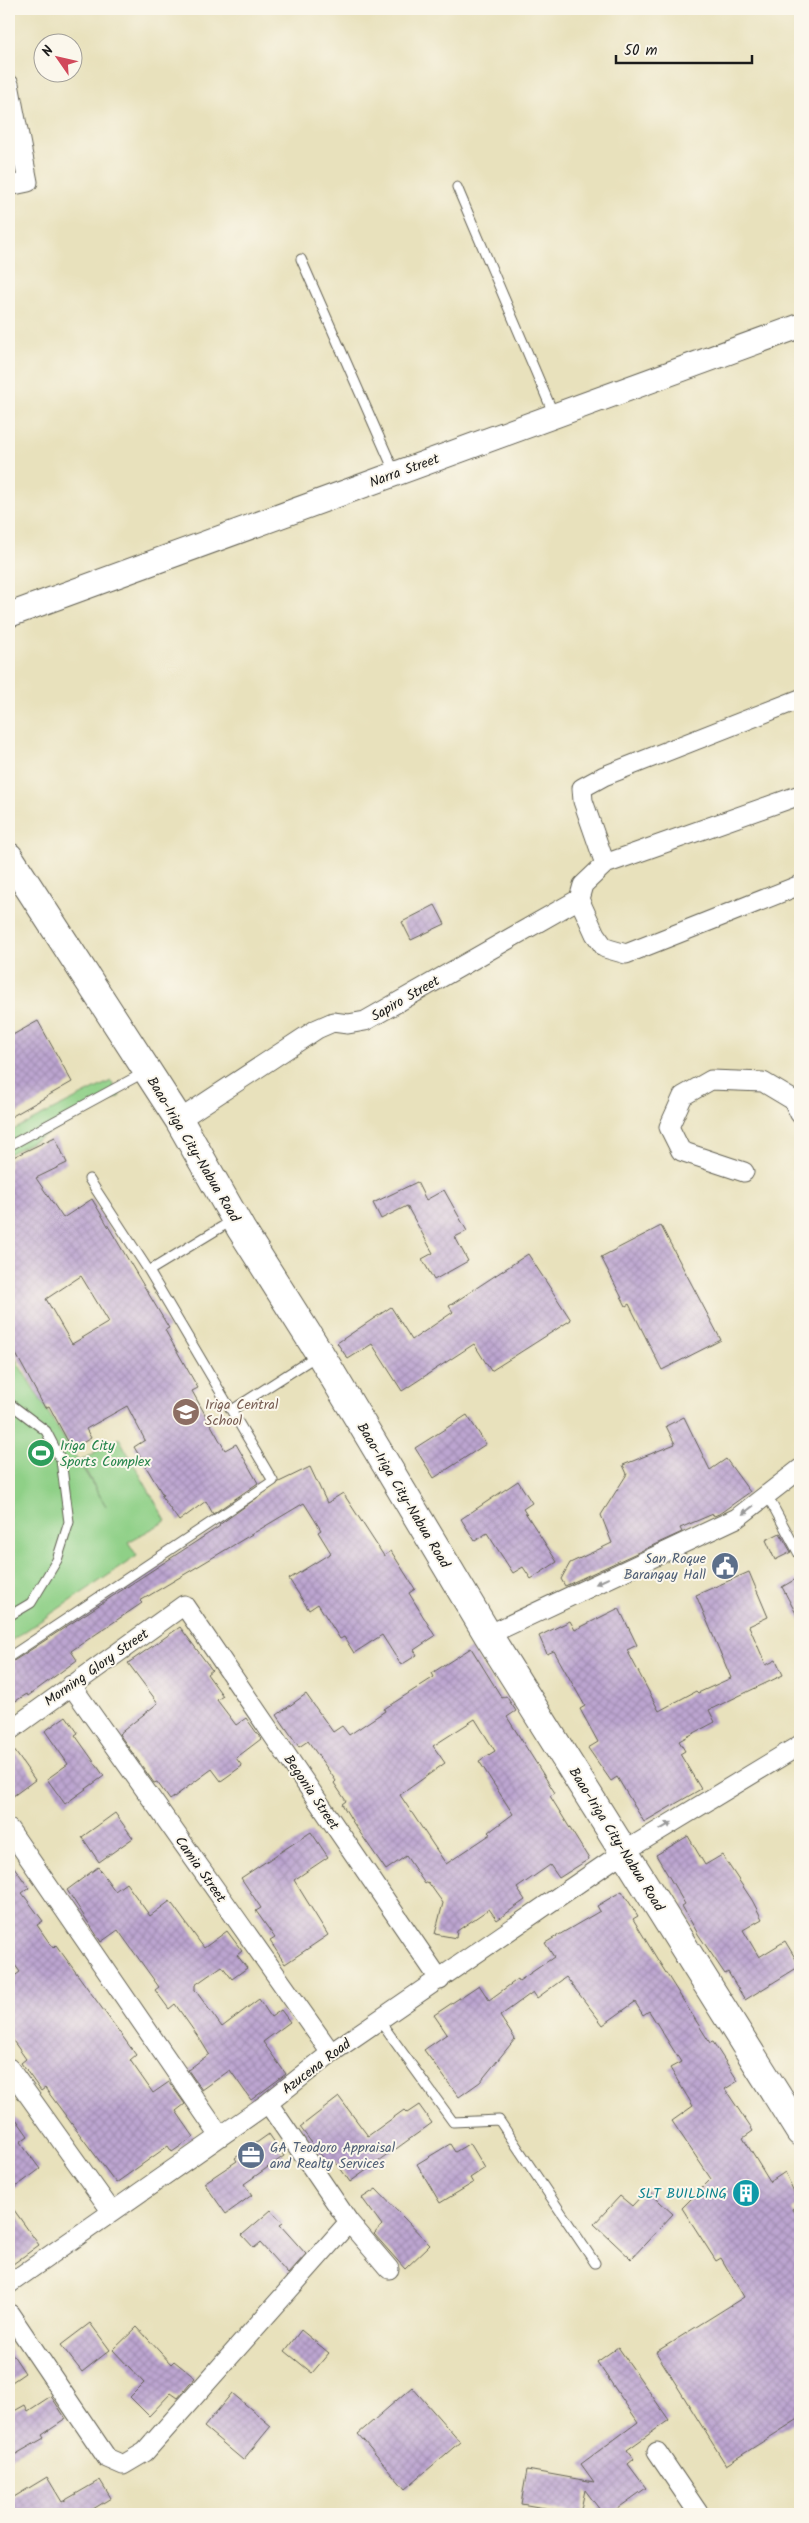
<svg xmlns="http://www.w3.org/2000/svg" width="809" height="2523" font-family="Kalam,sans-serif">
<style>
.green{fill:#8fd087;stroke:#567652}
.building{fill:url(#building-cross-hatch);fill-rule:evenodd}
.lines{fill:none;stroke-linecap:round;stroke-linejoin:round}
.service-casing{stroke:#636154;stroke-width:11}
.minor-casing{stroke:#636154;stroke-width:21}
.tertiary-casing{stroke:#636154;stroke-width:26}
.primary-casing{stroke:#636154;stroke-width:30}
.service{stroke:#fff;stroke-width:9}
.minor{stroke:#fff;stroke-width:19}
.tertiary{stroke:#fff;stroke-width:24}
.primary{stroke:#fff;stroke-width:28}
.oneway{fill:#999}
.labels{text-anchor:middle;stroke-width:4;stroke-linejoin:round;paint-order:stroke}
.street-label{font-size:14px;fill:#1c1c1c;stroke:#fbf7ec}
.education-label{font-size:14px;fill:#785e54;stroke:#fbf7ec;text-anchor:start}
.leisure-label{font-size:14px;fill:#27864d;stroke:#fbf7ec;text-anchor:start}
.service-label{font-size:14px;fill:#4e5e75;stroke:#fbf7ec;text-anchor:end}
.culture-label{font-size:14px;fill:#0d838f;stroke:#fbf7ec;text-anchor:end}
</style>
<defs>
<pattern id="building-cross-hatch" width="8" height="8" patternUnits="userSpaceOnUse" patternTransform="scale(1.25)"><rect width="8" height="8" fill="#bca5d0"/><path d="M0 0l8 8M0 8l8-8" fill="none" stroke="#a18db2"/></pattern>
</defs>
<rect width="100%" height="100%" fill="#fbf7ec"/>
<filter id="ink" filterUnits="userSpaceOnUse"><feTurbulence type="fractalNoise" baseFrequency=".02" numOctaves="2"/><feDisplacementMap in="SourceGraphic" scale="10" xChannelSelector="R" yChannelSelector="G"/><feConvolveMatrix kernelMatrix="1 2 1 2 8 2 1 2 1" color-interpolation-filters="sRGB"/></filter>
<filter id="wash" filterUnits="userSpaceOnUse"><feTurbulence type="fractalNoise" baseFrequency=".0096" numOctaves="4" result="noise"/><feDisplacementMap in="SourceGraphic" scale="20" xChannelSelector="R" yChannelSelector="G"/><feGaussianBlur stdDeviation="1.12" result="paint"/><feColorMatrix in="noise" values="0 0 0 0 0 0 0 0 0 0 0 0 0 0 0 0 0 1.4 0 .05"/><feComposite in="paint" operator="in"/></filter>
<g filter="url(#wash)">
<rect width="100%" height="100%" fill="#e8e1bc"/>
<path class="green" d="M111,1081l9,15 -111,58v-22z
M9,1349l97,157 -26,-45 39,-23 47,83 -38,21 9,14 -128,86z"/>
<g id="blocks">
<path class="building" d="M435,905l10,19 -34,16 -9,-18z
M38,1021l34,61 -63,36v-81z
M55,1137l12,26 -31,15 27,40 29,-19 77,129 -4,2 33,58 -6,3 33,59 11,-6 22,39 -45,31 -7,-13 -27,20 -18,-25 2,-1 -29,-48 11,-7 -18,-34 -41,23 5,9 -19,11 -23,-43 -4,2 -36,-67v-182zM81,1276l28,46 -37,22 -26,-45z
M417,1182l9,18 18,-10 23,41 -12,6 13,24 -34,19 -12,-21 11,-6 -26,-47 -26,13 -8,-16z
M661,1226l60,114 -59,30 -33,-66 -3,2 -25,-49z
M528,1254l43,66 -80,51 -17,-27 -72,47 -30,-47 -24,15 -11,-16 54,-36 21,33 41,-28 -4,-6z
M467,1415l19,29 -52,34 -19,-30z
M684,1417l26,53 16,-11 24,33 -31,22 -5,2 -1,-2 -33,14 2,4 -117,54 -4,-7 9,-16 42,-20 -11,-28 26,-41 -4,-9 52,-21 -9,-18z
M310,1467l17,36 16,-10 41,63 7,-5 24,38 -6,4 26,43 -21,14 3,5 -16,10 -19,-30 -28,18 -10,-16 -4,2 -22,-35 -9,6 -20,-31 42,-26 -13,-21 3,-2 -17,-27 -164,98 2,2 -71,48 6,9 -49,36 -1,-2 -18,11v-41l211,-138 -1,-1 60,-43z
M518,1481l14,22 -9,6 34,53 -26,17 -8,-12 -10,6 -26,-40 -12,8 -14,-22z
M780,1533l11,19 -16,8 -9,-20z
M749,1572l19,45 -19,9 17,39 10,-5 7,15 -74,35 6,12 -36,19 6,10 -5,3 21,35 -57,33 -27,-45 -6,4 -23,-33 10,-6 -18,-33 5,-3 -31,-55 -7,3 -8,-18 31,-15 5,9 44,-22 18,37 -10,5 32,61 37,-20 2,2 33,-15 -35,-83z
M796,1579l4,9v33l-18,-34z
M180,1627l32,43 -5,4 16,22 -6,4 19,25 10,-7 15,21 -25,19 6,8 -21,15 -9,-12 -42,31 -13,-18 -3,1 -35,-49 39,-31 -30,-40z
M471,1648l31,50 4,-2 10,15 -9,6 48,76 -5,3 39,63 -30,19 -9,-13 -33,23 8,12 -28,20 -8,-11 -32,22 -1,7 -21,-4 8,-31 -15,-21 -3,2 -19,-28 -20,14 -32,-46 -12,-20 4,-3 -12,-18 2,-2 -28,-40 -9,6 -22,-32 29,-21 27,38 9,-6 7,9 36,-24 -1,-2 50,-32 -2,-4zM475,1719l20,32 -16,10 34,53 -24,18 2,2 -45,30 -46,-69 45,-32 -12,-17z
M66,1716l12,17 -3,2 29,41 -39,28 -18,-25 21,-15 -23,-33z
M9,1743l26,37 -26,19z
M115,1813l18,25 -34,24 -17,-25z
M311,1832l17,25 -34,23 34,55 -43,29 -15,-23 5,-3 -19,-27 5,-3 -20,-30z
M688,1836l17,29 17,-10 30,45 10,19 -19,11 16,27 26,-16 15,25 -55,34 -17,-28 -3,2 -27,-40 -16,-28 3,-2 -29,-49z
M9,1860l20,28 -7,5 21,28 -6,4 16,23 3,-3 80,110 -6,5 23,33 16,-11 16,22 -9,7 18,26 -22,15 -4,-6 -52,37 -71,-95 -4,3 -20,-28 5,-4 -17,-24v-55l11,-8 -11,-15z
M98,1867l17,24 11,-8 24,33 20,-15 34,47 23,-17 15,20 -5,4 10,13 -15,11 -10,-13 -27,19v5l27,37 37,-28 12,18 10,-7 9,12 -27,20 23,32 -35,26 -21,-30 -28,20 -14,-20 21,-16 -8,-13 -26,-37 -6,5 -14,-19 4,-3 -41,-57 -17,12 -34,-52z
M622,1891l16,25 -5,3 23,38 54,86 3,-1 25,39 -13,8 28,42 -10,7 27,44 15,-10 14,31 -7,6 8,14v195l-74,47 -70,-113 88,-55 -23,-39 -5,3 -34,-53 29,-29 -39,-58 21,-15 -23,-38 11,-6 -32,-51 -6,4 -8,-13 -32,23 -37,-48 -29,21 -4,-6 -33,24 15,23 -35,43 -21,15 -35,-47 23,-16 -13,-19 45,-30 10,15 29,-21 1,2 35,-24 -9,-14 55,-32 -3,-5z
M339,2097l29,39 36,-26 3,3 12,-8 13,18 -82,59 -15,-21 -6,5 -29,-39z
M9,2109l19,27 -8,6 20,27 -31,23z
M269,2134l15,22 -40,28 8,11 -26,19 -22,-31 33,-22 -2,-3z
M470,2143l15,25 -15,10 3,5 -33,20 -23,-39 33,-20 5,8z
M376,2189l54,56 -25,24 -31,-35 8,-9 -20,-27z
M647,2190l26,24 -42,45 -37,-35 26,-28 12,10z
M9,2203l30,42 -30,22z
M271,2210l12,13 -3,2 26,29 -18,20 -28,-31 -6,5 -12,-13z
M90,2323l20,27 -28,22 -21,-27z
M137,2327l34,37 3,-3 21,17 -17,20 -7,-5 -22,23 -19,-19 14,-14 -31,-33z
M301,2330l28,23 -17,20 -27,-22z
M618,2347l51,73 -42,30 7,9 -6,5 18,24 -36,26h-7l-18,-24 -5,24 -59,-10 6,-34 67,12 -13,-18 57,-42 -41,-60z
M9,2349l16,24 -16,11z
M412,2387l48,55 -55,47 -47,-55z
M232,2393l39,33 -28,34 -39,-33z
M51,2396l15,23 -24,16 2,3 -35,20v-44l16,-9 3,6z
M47,2477l15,25 38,-22 11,18 -26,16h-76v-14z"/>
</g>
</g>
<g filter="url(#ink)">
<use href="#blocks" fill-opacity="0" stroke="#636154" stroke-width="1"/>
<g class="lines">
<g class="service-casing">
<path id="service" d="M457,187l97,228
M301,259l94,214
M9,1146l136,-74
M149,1271l84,-51
M9,1403l37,28 15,29 8,62 -12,38 -26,43 -22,13
M232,1410l86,-55
M767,1495l33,61
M9,1657l264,-176 -124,-210 -60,-92
M379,2020l74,102 46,-2 96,143"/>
</g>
<g class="minor-casing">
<path id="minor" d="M9,84l19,98 -19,4
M800,795l-195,69 -22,21 -4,14 16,35 10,14 21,6 174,-69
M605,864l-22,-63 -1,-13 22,-12 196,-77
M179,1120l138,-91 16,-7 15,2 17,-3 214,-122
M744,1172l-63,-21 -12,-24 14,-31 28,-16 52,2 30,18 7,14
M488,1635l249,-117 63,-49
M71,1685l260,368
M9,1731l175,-126 256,375
M9,1829l211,307
M9,2068l103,144
M268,2103l81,119 40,47
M9,2284l259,-181 63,-50 294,-202 175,-106
M9,2313l98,145 16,7 22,-13 204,-230
M657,2452l42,62"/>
</g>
<g class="tertiary-casing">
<path id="tertiary" d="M9,615l791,-289"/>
</g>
<g class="primary-casing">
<path id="primary" d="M9,857l170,263 62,109 79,125 168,281 312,497"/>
</g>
<use href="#service" class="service"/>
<use href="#minor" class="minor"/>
<use href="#tertiary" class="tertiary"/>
<use href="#primary" class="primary"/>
</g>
<defs><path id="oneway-solid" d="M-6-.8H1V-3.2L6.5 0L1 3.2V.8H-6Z" transform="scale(1.25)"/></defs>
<g class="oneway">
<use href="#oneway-solid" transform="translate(748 1510) rotate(142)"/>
<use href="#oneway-solid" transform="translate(602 1581) rotate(155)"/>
<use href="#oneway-solid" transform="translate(666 1826) rotate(-31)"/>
</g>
</g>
<defs>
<g id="school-disc" transform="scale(1.4375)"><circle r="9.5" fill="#8d6e63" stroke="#fbf7ec"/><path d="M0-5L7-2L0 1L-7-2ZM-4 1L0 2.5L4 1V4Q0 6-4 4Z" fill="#fff"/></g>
<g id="stadium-disc" transform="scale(1.4375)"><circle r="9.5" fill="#2e9e5b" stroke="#fbf7ec"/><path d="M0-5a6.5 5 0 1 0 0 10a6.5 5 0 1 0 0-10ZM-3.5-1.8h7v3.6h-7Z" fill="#fff"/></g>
<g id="civic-disc" transform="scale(1.4375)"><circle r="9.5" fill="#5c6f8a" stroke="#fbf7ec"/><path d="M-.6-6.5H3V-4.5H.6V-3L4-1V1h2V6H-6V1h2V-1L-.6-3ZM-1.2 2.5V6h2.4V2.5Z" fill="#fff"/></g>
<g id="office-disc" transform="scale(1.4375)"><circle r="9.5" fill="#5c6f8a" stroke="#fbf7ec"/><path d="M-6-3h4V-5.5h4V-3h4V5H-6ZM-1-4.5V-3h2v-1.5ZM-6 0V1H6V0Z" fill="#fff"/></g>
<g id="building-disc" transform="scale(1.4375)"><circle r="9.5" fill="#0f9aa8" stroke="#fbf7ec"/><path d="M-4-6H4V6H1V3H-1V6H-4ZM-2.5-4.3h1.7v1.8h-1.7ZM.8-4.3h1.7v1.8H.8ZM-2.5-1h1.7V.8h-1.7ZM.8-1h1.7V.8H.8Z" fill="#fff"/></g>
</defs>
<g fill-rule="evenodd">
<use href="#school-disc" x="186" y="1412"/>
<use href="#stadium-disc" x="41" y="1453"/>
<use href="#civic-disc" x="725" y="1566"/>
<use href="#office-disc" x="251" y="2155"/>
<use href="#building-disc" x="746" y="2193"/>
</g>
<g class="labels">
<g class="street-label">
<text transform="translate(404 470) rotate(-20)" y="5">Narra Street</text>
<text transform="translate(405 998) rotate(-30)" y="5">Sapiro Street</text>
<text transform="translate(194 1149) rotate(59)" y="5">Baao-Iriga City-Nabua Road</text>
<text transform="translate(404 1495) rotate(59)" y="5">Baao-Iriga City-Nabua Road</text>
<text transform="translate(96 1667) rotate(-35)" y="5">Morning Glory Street</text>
<text transform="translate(312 1792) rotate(56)" y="5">Begonia Street</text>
<text transform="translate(617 1839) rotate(58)" y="5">Baao-Iriga City-Nabua Road</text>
<text transform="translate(201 1869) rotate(55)" y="5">Camia Street</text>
<text transform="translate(316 2066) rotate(-37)" y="5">Azucena Road</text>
</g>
<g class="education-label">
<text x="205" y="1409">Iriga Central<tspan x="205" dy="16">School</tspan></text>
</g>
<g class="leisure-label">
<text x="60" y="1450">Iriga City<tspan x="60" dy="16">Sports Complex</tspan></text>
</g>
<g class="service-label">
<text x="706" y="1563">San Roque<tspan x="706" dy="16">Barangay Hall</tspan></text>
<text x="270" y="2152" text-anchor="start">GA Teodoro Appraisal<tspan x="270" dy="16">and Realty Services</tspan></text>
</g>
<g class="culture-label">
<text x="727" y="2198">SLT BUILDING</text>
</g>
</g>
<rect width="809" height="2523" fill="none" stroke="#fbf7ec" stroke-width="30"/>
<g transform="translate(58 58) rotate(304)"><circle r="24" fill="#fbf7ec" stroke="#a29f99"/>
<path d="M0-4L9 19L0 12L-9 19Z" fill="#d1495b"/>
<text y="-8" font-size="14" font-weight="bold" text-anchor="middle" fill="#1c1c1c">N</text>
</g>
<path d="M616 55v8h136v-8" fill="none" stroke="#1c1c1c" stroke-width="2.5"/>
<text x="624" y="55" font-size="15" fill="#1c1c1c" stroke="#fbf7ec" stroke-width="4" paint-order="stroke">50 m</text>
</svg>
